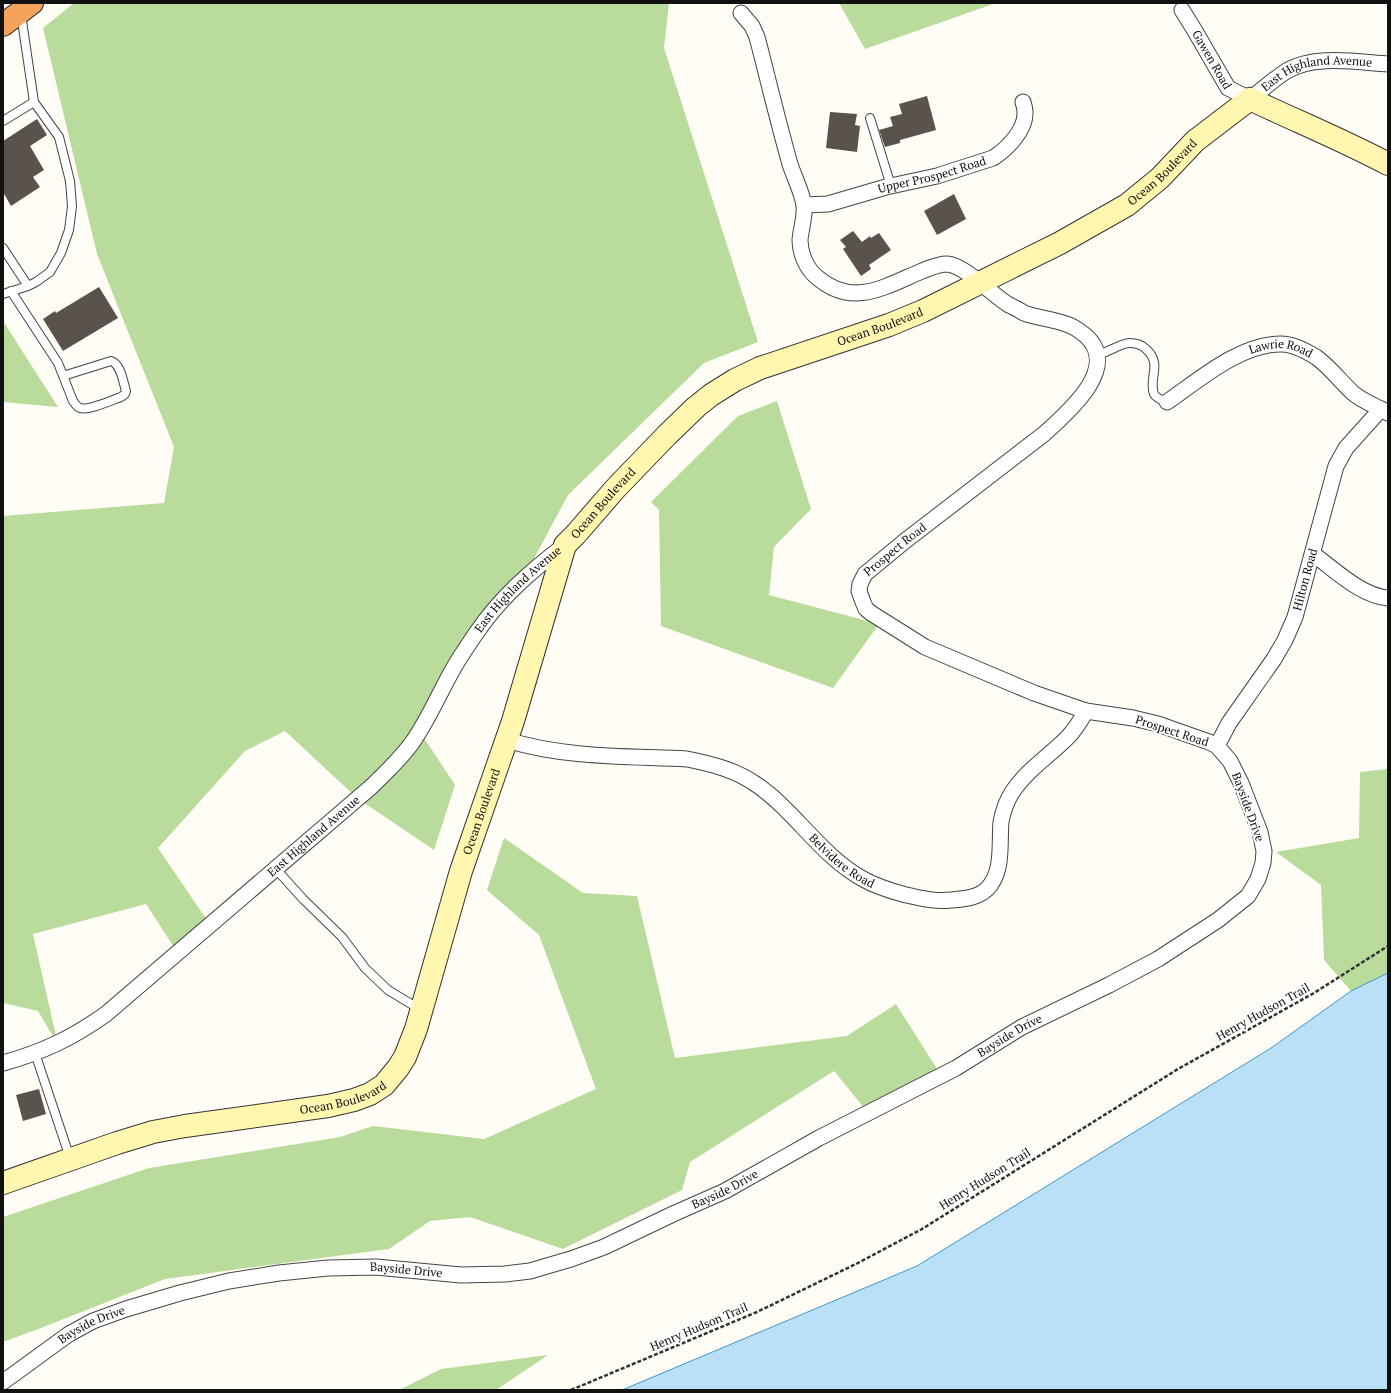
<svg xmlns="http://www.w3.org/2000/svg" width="1391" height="1393" font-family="'PT Serif',serif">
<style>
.forest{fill:#b9dc9c}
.water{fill:#b9e0f7;stroke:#3f96cf}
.building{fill:#5a524d}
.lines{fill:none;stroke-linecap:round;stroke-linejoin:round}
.lane-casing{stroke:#444;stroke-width:10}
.street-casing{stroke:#444;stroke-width:17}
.secondary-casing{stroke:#333;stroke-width:24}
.highway-casing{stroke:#222;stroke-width:24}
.path{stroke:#333;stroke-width:2.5;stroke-dasharray:4 2;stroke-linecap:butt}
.lane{stroke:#fff;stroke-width:8}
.street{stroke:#fff;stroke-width:15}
.secondary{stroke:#fff6b0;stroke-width:22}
.highway{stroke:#f5a25d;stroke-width:22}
.labels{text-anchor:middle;stroke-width:4;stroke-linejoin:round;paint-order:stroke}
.street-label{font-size:12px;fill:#111;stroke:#fff}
</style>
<rect width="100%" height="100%" fill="#fffdf5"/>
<path class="forest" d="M74,3h595l-5,45 94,294 -54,21 -136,132 -47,88 -44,44 -55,108 33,50 -21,65 -77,-52 -72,-67 -40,20 -87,97 55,81 -32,29 -35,-54 -113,30 25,111 -20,-34 -35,-8v-487l161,-13 10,-56 -77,-193 -54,-226z
M839,3h157l-131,46z
M3,321l55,86 -55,-5z
M777,401l34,108 -37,38 -5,48 110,29 -46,64 -172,-62 -2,-116 -8,-8 87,-86z
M1388,769v204l-37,18 -27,-31 -3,-75 -45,-33 83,-14 1,-66z
M504,838l79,55 54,3 38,162 172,-22 49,-32 45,71 -71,40 -36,-44 -144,91 -8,28 -119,59 -93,-32 -40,4 -41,28 -224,30 -124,49 -38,14v-125l146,-49 191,-31 33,-11 111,13 112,-50 -57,-154 -52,-45z
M548,1355l-52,35h-97l42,-21z"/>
<path class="water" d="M1388,973v417h-766l295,-124 354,-218 80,-57z"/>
<path class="building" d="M927,96l9,34 -36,10v3l-15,4 -6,-17 14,-4 -3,-9 12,-3 -3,-10z
M830,112l27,2 -2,11 5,1 -3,26 -31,-4z
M37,119l10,16 -17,11 14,24 -11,7 7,10 -29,19 -8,-14v-51z
M954,194l12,25 -29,16 -13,-24z
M853,231l9,11 8,-6 1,2 8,-5 12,17 -22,15 2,4 -10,7 -18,-27 3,-2 -6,-7z
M99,287l19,31 -55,33 -20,-32 12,-8 1,2z
M39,1089l7,25 -23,7 -7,-26z"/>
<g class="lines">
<g class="lane-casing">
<path id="lane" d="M870,118l21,68
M3,121l31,-19 -13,-88
M3,248l25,38 -25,8
M28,286l8,-4 14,-10 11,-19 8,-23 3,-24 -2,-25 -11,-44 -25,-35
M11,291l47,72 15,38c2,3 4,6 7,7 8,3 32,-8 41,-11l4,-3 1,-3c-3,-9 -5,-27 -15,-30l-48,15
M1097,356c7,-3 26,-13 32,-13 6,0 13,2 17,6 17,15 2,29 8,45 3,5 8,6 13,8
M275,868l28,31 39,38 23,31 23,22 33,20
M35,1053l35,105"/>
</g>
<g class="street-casing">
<g id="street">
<path id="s1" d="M1182,10l13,21 33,57 22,11c12,-9 23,-19 35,-27 27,-18 72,-10 103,-8"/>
<path id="s2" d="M804,205l24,-1 58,-17 51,-11 56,-18c14,-9 33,-28 32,-46 0,-3 -1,-7 -2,-10"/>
<path id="s3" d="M1167,402c32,-22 74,-59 115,-58 11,0 24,7 34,13 14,10 25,25 37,36 9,8 25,14 35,20"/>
<path d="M1313,554c21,15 48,42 75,44"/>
<path id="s4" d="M507,740c58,18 120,16 180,19 25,5 49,11 70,26 39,27 64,71 106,94 14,8 28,12 43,16 15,3 29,7 45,5 12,-1 27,-2 36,-11 17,-17 12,-46 14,-67 2,-11 6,-22 12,-31 14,-21 36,-35 54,-53 8,-8 14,-18 19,-27"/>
<path id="s5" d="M1217,746l12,-23 45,-64 11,-19 10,-23 41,-151 10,-18 35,-39"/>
<path id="s6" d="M3,1063c40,-11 69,-25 103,-49l265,-227c15,-15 31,-29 43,-47 15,-22 25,-46 38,-69 7,-13 16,-26 25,-39 24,-35 54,-61 88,-87"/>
<path id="s7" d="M3,1382l66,-48 24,-13 33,-12 54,-16 49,-12 50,-8 49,-5 48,-1 85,8 44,-1 25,-3 41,-12 33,-12 69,-33 52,-23 94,-53 137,-70 66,-41 87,-42 49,-26 60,-39 30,-24 10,-17 5,-16 1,-12 -4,-19 -19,-49 -11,-22 -13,-15 -8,-4 -51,-18 -25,-6 -47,-7 -52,-18 -109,-46 -54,-34 -5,-4 -3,-7 -4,-11 1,-7 5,-10 40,-33 139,-107c23,-21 77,-66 42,-98 -6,-5 -12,-10 -20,-12 -13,-5 -29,-6 -42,-11 -5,-3 -10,-6 -15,-8 -16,-9 -44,-40 -62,-41 -9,0 -17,4 -25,7 -36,15 -69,37 -104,7 -11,-8 -18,-24 -18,-38 1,-12 5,-22 4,-34 -1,-12 -10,-29 -14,-42 -12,-42 -22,-85 -33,-127l-5,-11 -11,-13"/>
</g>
</g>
<g class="secondary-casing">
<g id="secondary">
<path id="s8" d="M3,1183l114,-40 36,-11 32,-6 143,-20 26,-6 16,-6 14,-9 14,-17 7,-11 11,-28 45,-158 52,-150 52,-176 11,-11 39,-45 52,-54 29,-28 15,-12 24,-15 25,-12 129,-43 34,-14 137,-68 67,-38 33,-27 35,-37 55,-42c46,22 93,41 138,65"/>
</g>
</g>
<g class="highway-casing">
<path id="highway" d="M3,25l29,-22"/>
</g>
<path class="path" d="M571,1390l186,-78 99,-48 66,-35 256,-160 136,-76 74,-47"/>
<use href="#lane" class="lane"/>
<use href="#street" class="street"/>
<use href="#secondary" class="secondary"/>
<use href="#highway" class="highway"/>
</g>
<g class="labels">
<g class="street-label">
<text dy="4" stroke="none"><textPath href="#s1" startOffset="58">Gawen Road</textPath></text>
<text dy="4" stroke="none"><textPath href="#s1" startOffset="190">East Highland Avenue</textPath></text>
<text dy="4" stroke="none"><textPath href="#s8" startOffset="1684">Ocean Boulevard</textPath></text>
<text dy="4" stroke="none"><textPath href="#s2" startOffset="132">Upper Prospect Road</textPath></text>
<text dy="4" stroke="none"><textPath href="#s8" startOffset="1360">Ocean Boulevard</textPath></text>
<text dy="4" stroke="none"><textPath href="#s3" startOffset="130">Lawrie Road</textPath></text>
<text dy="4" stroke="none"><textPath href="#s8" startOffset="1024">Ocean Boulevard</textPath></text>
<text dy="4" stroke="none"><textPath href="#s7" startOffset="1987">Prospect Road</textPath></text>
<text dy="4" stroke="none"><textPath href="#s5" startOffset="190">Hilton Road</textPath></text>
<text dy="4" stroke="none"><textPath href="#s6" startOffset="712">East Highland Avenue</textPath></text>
<text transform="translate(1172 731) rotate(18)" y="4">Prospect Road</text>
<text transform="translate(1248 807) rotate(70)" y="4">Bayside Drive</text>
<text dy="4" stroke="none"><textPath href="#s8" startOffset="688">Ocean Boulevard</textPath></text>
<text dy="4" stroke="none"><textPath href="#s6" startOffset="388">East Highland Avenue</textPath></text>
<text dy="4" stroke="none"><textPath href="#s4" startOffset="371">Belvidere Road</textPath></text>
<text transform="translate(1263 1012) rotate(-29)" y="4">Henry Hudson Trail</text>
<text dy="4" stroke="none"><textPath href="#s7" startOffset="1089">Bayside Drive</textPath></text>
<text dy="4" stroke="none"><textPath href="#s8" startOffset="352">Ocean Boulevard</textPath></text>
<text transform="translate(985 1179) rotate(-32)" y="4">Henry Hudson Trail</text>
<text dy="4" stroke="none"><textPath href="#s7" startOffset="765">Bayside Drive</textPath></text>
<text dy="4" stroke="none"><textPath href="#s7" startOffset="429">Bayside Drive</textPath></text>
<text dy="4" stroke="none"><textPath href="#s7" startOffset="106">Bayside Drive</textPath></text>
<text transform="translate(699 1327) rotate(-23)" y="4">Henry Hudson Trail</text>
</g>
</g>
<rect width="1391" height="1393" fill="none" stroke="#111111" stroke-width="8"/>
</svg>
